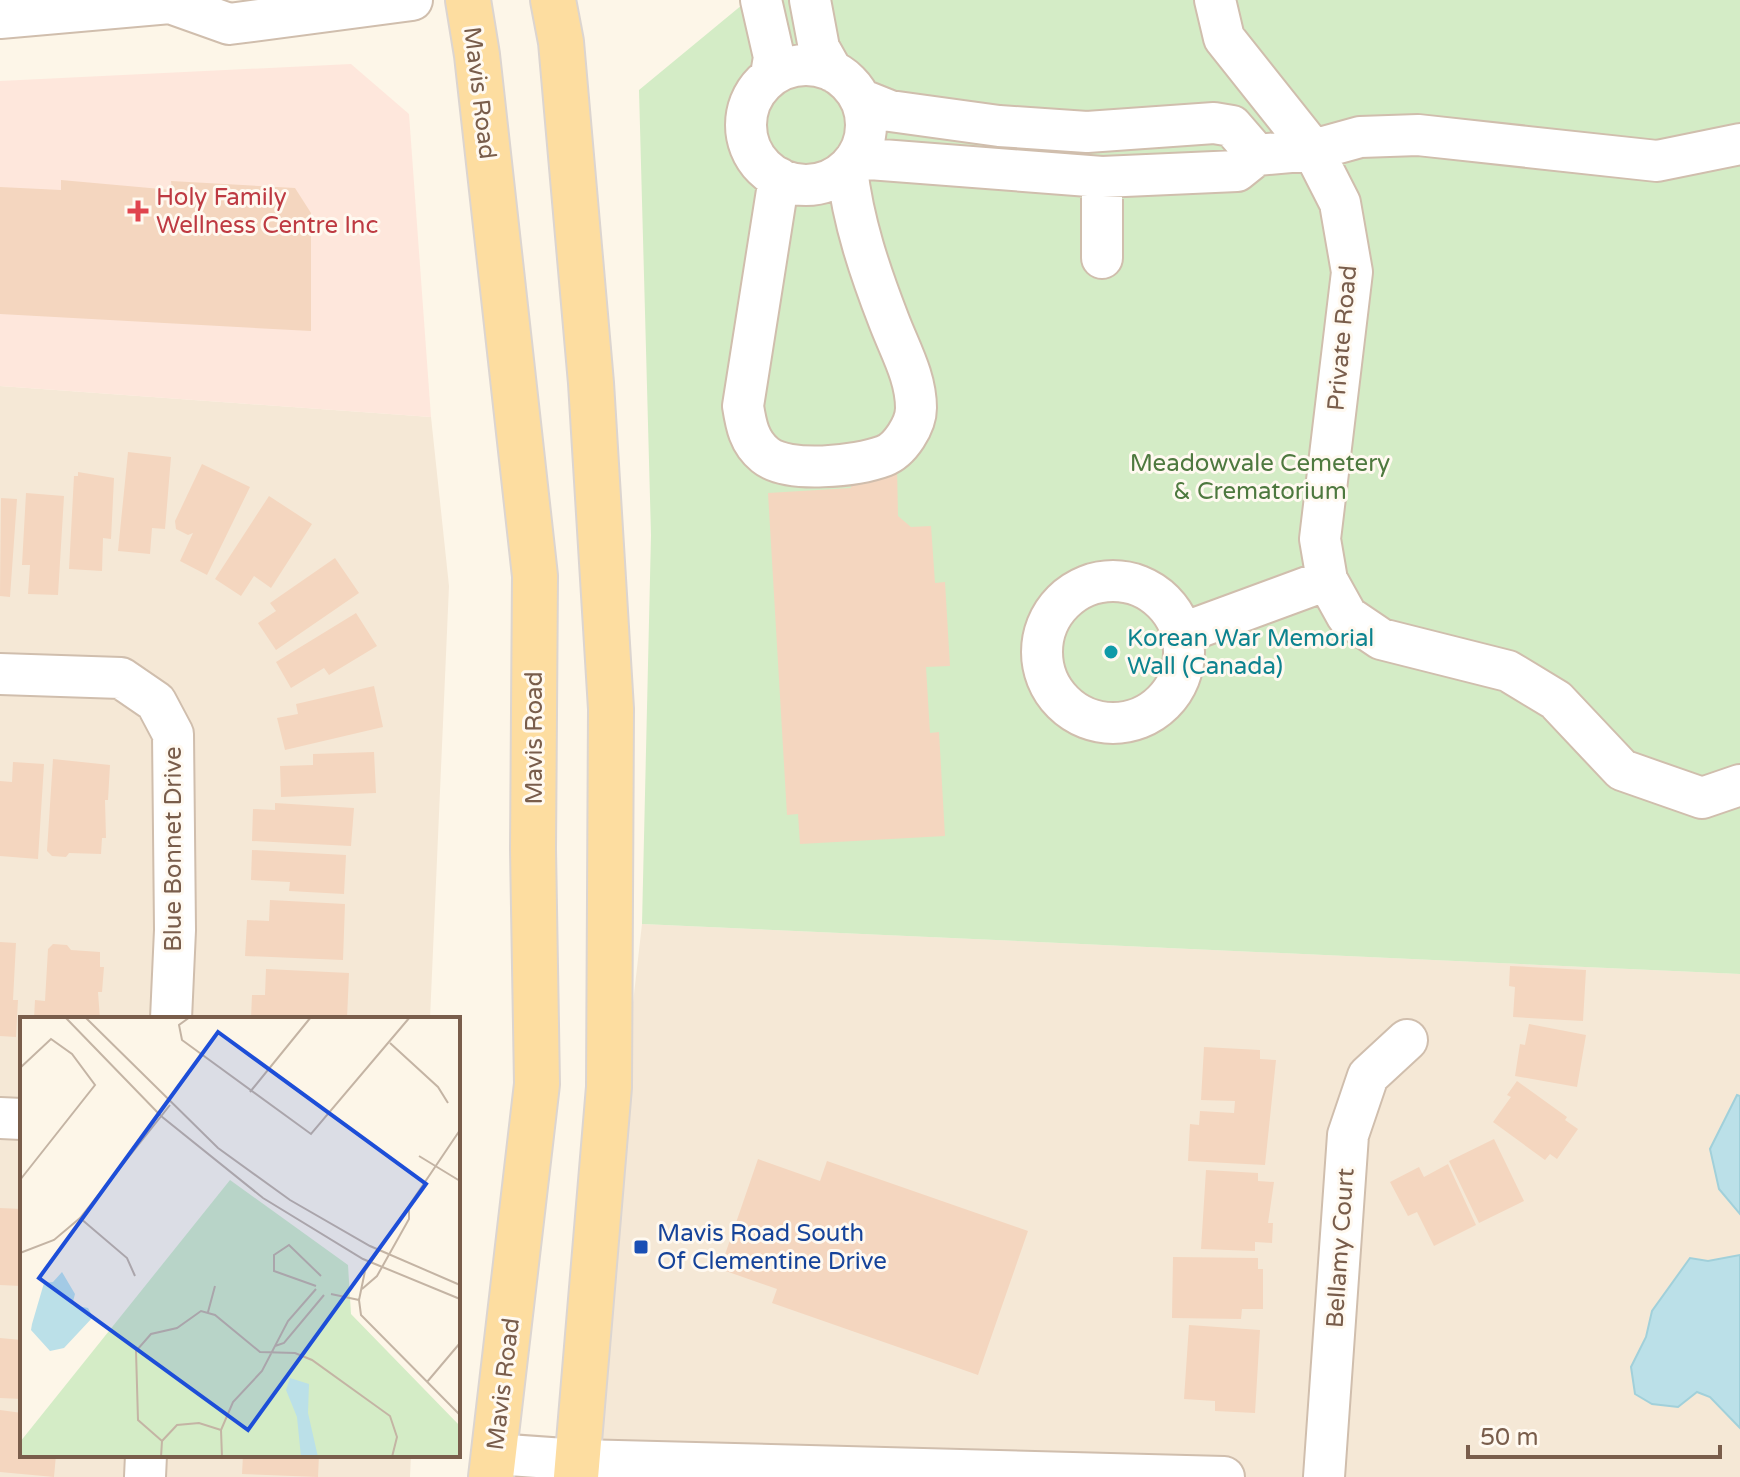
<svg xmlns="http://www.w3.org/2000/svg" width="1740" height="1477" font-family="'Varela Round',sans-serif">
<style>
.residential{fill:#f5e8d6}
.commercial{fill:#fee7dc}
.green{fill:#d4ecc6}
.water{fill:#bbe0e8;stroke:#a1d0da;stroke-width:2}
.building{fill:#f4d6bf}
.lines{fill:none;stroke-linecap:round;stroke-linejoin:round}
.minor-casing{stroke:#d0bead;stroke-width:44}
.major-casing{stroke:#dcd5d0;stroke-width:48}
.minor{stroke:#fff;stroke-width:40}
.major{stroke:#fddda0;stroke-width:44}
.health-dot{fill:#e0444e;stroke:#fff9f0;stroke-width:3}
.culture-dot{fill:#0f9aa8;stroke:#fff9f0;stroke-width:3}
.transit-dot{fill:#1a4fb4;stroke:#fff9f0;stroke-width:3}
.labels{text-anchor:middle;stroke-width:6;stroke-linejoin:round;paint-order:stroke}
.street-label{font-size:24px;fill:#795d4b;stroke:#fff9f0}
.health-label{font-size:24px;fill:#be3a42;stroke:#fff9f0;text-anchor:start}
.park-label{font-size:24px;fill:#4e793f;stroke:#fff9f0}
.culture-label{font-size:24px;fill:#0d838f;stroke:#fff9f0;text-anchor:start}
.transit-label{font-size:24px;fill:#164399;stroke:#fff9f0;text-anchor:start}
.inset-road{fill:none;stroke:#c4b4a4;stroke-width:2}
.view{fill:#1d4ed8;fill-opacity:0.15;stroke:#1d4ed8;stroke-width:4}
.inset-edge{fill:none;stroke:#795d4b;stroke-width:4}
</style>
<rect width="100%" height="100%" fill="#fdf6e8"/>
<path class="residential" d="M0,386l431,31 18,169 -19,433h-408v436h389l-1,22h-410z
M642,924l1098,50v503h-1161z"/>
<path class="commercial" d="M351,64l58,50 22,303 -431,-31v-305z"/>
<path class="green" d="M748,0h992v974l-1098,-50 9,-389 -12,-445z"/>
<path class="water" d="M1737,1095l3,1v118l-21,-25 -9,-40z
M1740,1255v173l-30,-31 -13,-5 -19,15 -26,-3 -17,-10 -4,-27 15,-30 6,-26 38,-53 18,3z"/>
<path class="building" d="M61,180l111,10 -1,-9 124,7 16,25v118l-311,-17v-127l61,3z
M128,452l43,5 -6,72 -13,-1 -2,26 -32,-3z
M202,464l48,23 -43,88 -27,-14 13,-28 -5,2 -12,-6 -1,-8z
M897,467l1,49 13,11 20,-1 4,57 10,-1 5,84 -24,1 4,66 9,-1 6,104 -145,8 -2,-30 -11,1 -19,-322 83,-5v-18z
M78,472l36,6 -3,61 -8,-1 -1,33 -33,-2 5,-93h4z
M26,493l38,3 -6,99 -30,-1 2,-29h-8z
M269,496l43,28 -41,64 -17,-12 -13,20 -26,-17z
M1,498l16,1 -7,98 -10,-1z
M335,558l24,35 -83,57 -18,-27 18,-12 -6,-8z
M356,613l21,33 -48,29 -5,-7 -33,20 -15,-26z
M374,686l9,41 -98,23 -8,-32 21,-4 -2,-10z
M374,752l2,41 -95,4 -1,-31 33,-1v-11z
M53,759l57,6 -2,35h-3l1,38h-4l-1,16 -32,-1 -3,4 -14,-1 -5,-5z
M13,762l31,2 -6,95 -38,-3v-75l12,1z
M275,803l79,5 -3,38 -99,-5 1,-32 22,1z
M252,850l94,5 -2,39 -55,-3 1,-9 -39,-2z
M270,900l75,4 -2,56 -98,-4 2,-36 22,1z
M0,942l16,1 -3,57h5l-2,37 -16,-1z
M53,944l14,1 4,5 29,2v15h4l-2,25h-4l2,27h-66l1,-19 10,1 3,-52z
M1510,966l76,4 -3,51 -70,-4 2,-30 -6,-1z
M266,969l83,4 -2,46h-96l1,-24h13z
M1529,1024l57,11 -9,52 -62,-11 5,-32 5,1z
M1204,1047l56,3v9l16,1 -11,105 -77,-4 2,-37 9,1 1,-14 34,2 1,-12 -34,-1z
M1517,1081l50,36 -2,3 13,9 -21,30 -7,-5 -5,6 -52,-38 18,-25 -4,-2z
M1494,1139l30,62 -45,22 -30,-62z
M758,1159l62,22 7,-20 201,70 -50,144 -206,-72 5,-14 -57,-20z
M1448,1164l28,61 -42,21 -17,-34 -9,4 -18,-34 29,-15 5,10z
M1206,1170l52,3v8l16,1 -6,41h5l-1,20 -17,-1v9l-54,-2z
M0,1208l22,1 -1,77 -21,-1z
M1173,1257l85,1v11h5v40h-21l-1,10 -69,-1z
M1189,1325l71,5 -5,83 -40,-2v-10l-31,-2z
M0,1338l22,2v59l-22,-1z
M0,1410l22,3v42h34l-2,22 -54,-5z
M243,1455h76l-1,22 -76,-3z"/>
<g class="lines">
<g class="minor-casing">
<path id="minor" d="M761,0l13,57 -3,18
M810,0l9,48 13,23
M1215,0l9,38 89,112 27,53 12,69 -32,267 7,41 20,36 34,23 127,32 48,29 66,70 80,28 38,-13
M0,18l170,-15 59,21 183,-24
M746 125a60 60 0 1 1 120 0a60 60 0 1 1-120 0Z
M860,99l30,12 109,15 88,6 127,-9 18,3 25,29
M856,158l246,19 135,-6 20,-16 56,-5 47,-13 58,-2 239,26 83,-17
M1102,177v81
M779,178l-36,228c3,19 6,36 22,49 23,19 92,11 119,1 16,-6 32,-31 32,-48 0,-31 -16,-58 -27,-87 -19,-49 -36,-99 -42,-152
M1042 652a71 71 0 1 1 142 0a71 71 0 1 1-142 0Z
M1183,633l144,-53
M0,674l121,4 35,24 17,32 2,196 -4,89
M0,1118l22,1
M495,1454l84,6 645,17
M145,1477l1,-22
M1324,1477l24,-342 20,-59 39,-36"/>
</g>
<g class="major-casing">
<path id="major" d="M468,0l9,55 58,521 -2,273 4,235 -46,393
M553,0l8,42 30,341 20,326 -2,378 -33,390"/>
</g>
<use href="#minor" class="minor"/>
<use href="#major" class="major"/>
</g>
<path class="health-dot" d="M134 199h8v8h8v8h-8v8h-8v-8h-8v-8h8z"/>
<circle class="culture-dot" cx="1111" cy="652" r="8"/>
<rect class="transit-dot" x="633" y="1239" width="16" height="16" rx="4"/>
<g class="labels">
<g class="street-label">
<text transform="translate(480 93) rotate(83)" y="8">Mavis Road</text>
<text transform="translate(1342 338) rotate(-85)" y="8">Private Road</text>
<text transform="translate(534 738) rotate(-90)" y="8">Mavis Road</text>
<text transform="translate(173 849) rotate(-90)" y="8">Blue Bonnet Drive</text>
<text transform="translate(1340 1248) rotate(-86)" y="8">Bellamy Court</text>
<text transform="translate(503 1384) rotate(-83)" y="8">Mavis Road</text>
</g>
<g class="health-label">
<text x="156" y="205">Holy Family<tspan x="156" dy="28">Wellness Centre Inc</tspan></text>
</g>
<g class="park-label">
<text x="1260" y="471">Meadowvale Cemetery<tspan x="1260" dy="28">&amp; Crematorium</tspan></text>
</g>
<g class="culture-label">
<text x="1127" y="646">Korean War Memorial<tspan x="1127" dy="28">Wall (Canada)</tspan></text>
</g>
<g class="transit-label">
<text x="657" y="1241">Mavis Road South<tspan x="657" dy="28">Of Clementine Drive</tspan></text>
</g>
</g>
<g transform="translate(20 1017)">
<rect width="440" height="440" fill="#fdf6e8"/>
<path d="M210,163l118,85 3,49 109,112v31h-440v-15z" fill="#d4ecc6"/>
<path d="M42,255l13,22 -3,11 16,3 5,9 -29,31 -14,3 -19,-21 1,-6 12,-41 9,-1zM270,361l19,6 -1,29 10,44h-17l-4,-40 -11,-27z" fill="#bbe0e8"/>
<path class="inset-road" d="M45,0l96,99 102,82 100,61 97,40M65,0l133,131 72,52 80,46 90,39M170,0l-11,8 3,15 129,94 99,-117M370,26l48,44 10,16M0,51l31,-29 21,15 23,31 -75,95M230,75l61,-75M440,113l-95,141 -6,29 2,15 99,100M399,139l41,25M60,201l47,40 8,18M0,236l34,-13 26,-22 90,-113M296,269l-42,-15v-16l15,-10 32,31M342,272l15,-13 32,-57v-11M311,277l28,6M188,295l7,-26M255,329l9,-3 40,-48M407,365l33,-39M142,424l-24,-21 -2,-69 15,-17 26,-6 24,-17 14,4 45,37 35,1 17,7 78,56 7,21 -5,20M141,440l1,-16 15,-16 22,-2 22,7M202,440l-1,-27 12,-28 29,-31 26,-50 28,-32"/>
<path class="view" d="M198,15l208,152 -178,246 -209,-152z"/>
<rect width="440" height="440" class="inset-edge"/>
</g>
<path d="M1468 1445v12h252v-12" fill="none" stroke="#795d4b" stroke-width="4"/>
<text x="1480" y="1445" font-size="24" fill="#795d4b" stroke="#fff9f0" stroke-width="6" paint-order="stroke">50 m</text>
</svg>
